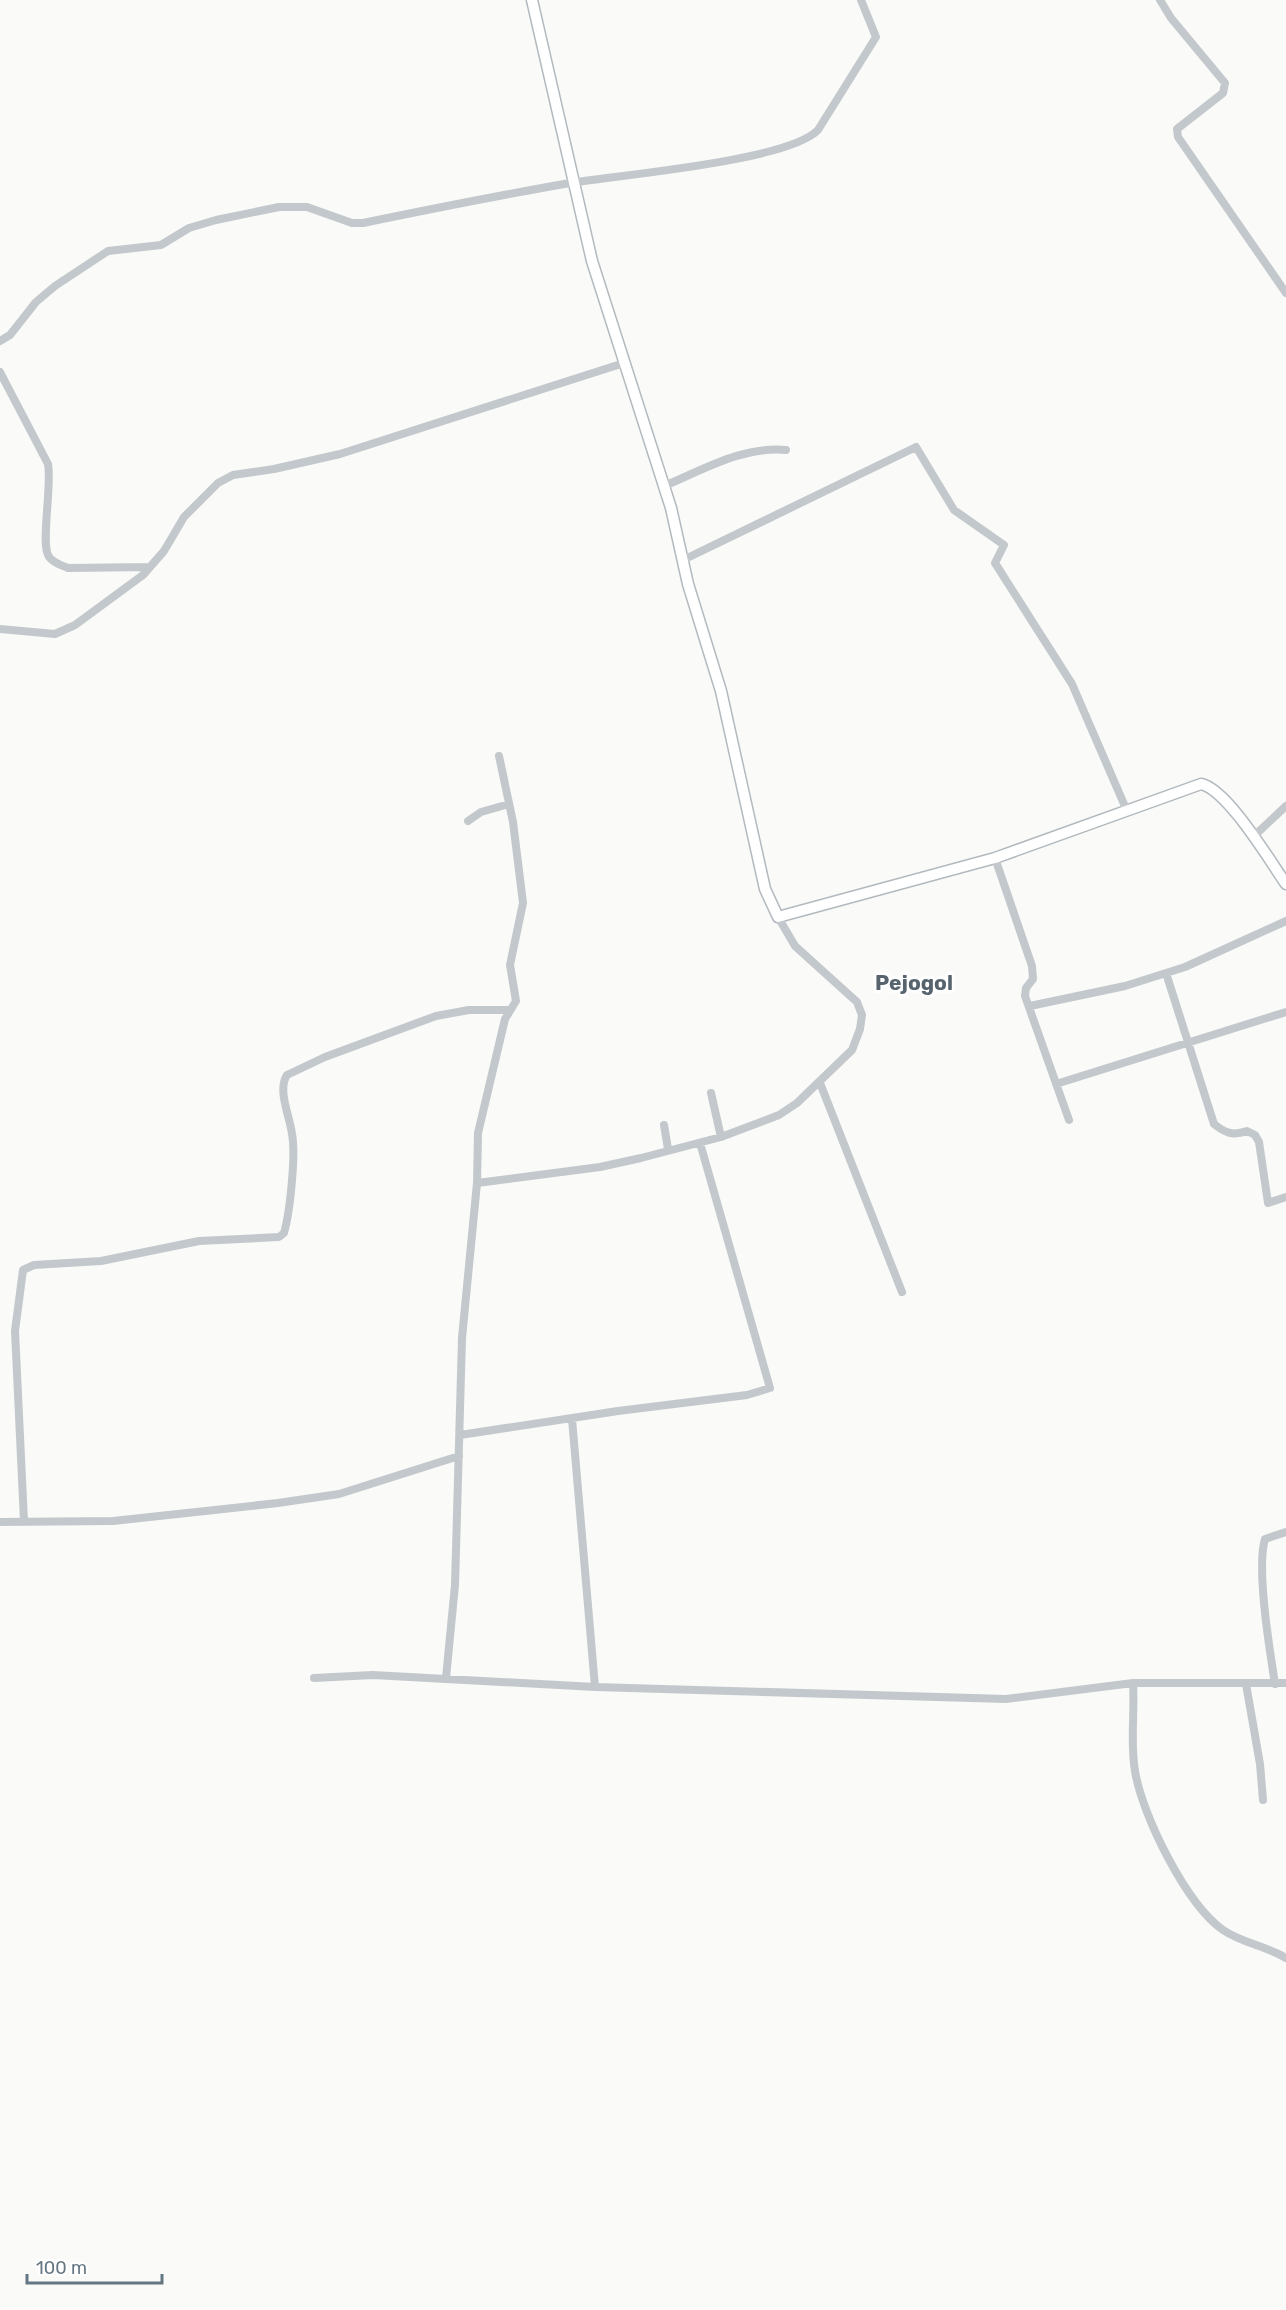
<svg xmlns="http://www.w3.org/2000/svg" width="1286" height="2310" font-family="Rubik,sans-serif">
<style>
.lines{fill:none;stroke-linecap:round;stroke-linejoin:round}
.secondary-casing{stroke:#b3babf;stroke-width:13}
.street{stroke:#c3c8cc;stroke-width:8}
.secondary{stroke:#fff;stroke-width:10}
.labels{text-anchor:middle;stroke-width:6;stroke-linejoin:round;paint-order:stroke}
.quarter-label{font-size:21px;font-weight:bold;fill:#57646e;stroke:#fff}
</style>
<rect width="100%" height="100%" fill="#fafaf8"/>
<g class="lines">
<g class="secondary-casing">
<path id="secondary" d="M532,0l60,261 79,247 17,76 33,107 44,198 13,28 217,-59 206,-74c26,5 69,77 85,100"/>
</g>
<path class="street" d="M1160,0l11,18 54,65 -2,10 -46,36 1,8 108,156
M0,341l10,-6 26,-33 19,-16 53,-35 53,-6 28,-17 27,-8 63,-13h28l45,16h11c68,-14 138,-28 207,-40 50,-8 218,-22 248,-53l58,-93 -15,-37
M0,372l48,92c4,22 -7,77 0,91 3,7 13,10 20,13l82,-1
M664,486c39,-16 78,-40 122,-36
M683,560l233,-113 38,63 50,35 -9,18 77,121 55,127
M0,629l55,5 20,-9 68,-50 21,-24 20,-34 34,-34 15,-8 41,-6 66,-15 284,-91
M468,821l13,-9 28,-8
M1254,836l32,-30
M995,858l37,108 1,13 -7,9 -1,8 44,124
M1166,973l48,151c11,9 19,12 33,7l8,4 4,7 9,61 18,-6
M1030,1006l95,-20 60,-19 101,-46
M820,1083l82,209
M1056,1084l230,-72
M711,1093l10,44
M664,1125l4,24
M477,1183l123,-16 41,-9 80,-21 58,-22 18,-12 55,-53 8,-21 2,-14 -5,-13 -62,-56 -17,-29
M572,1419l23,268
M460,1435l158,-24 129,-16 23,-7 -70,-245
M24,1521l-9,-190 8,-61 11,-5 67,-4 98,-20 80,-4 5,-4c6,-21 12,-78 8,-99 -2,-17 -15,-44 -5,-59l38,-18 111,-41 33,-6h41
M0,1522l113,-1 165,-18 61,-9 120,-38
M314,1678l59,-3 222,12 411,12 127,-16h153
M446,1678l9,-93 7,-247 15,-155 1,-50 27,-114 11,-18 -6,-36 13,-62 -10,-81 -14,-66
M1133,1683c2,28 -3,60 2,88 7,44 51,133 88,159 19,13 43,16 63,28
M1246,1684l14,80 3,36
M1275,1684c-5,-32 -19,-116 -10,-145l21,-7"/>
<use href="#secondary" class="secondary"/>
</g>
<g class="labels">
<g class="quarter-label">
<text x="914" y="990">Pejogol</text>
</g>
</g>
<path d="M27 2274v9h135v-9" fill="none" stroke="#657683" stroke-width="3"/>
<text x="36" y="2274" font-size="18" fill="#657683" stroke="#ffffff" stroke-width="4.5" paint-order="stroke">100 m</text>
</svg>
